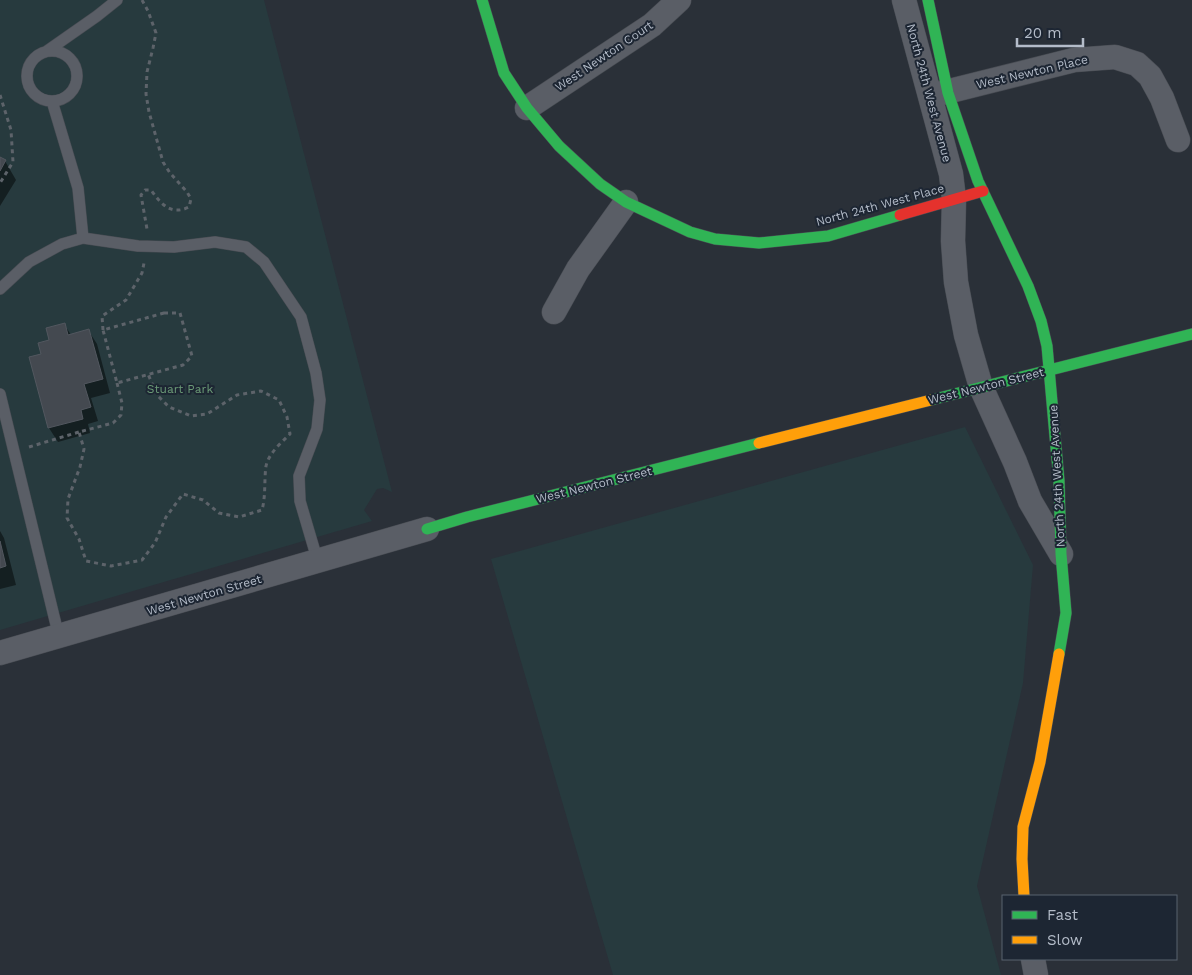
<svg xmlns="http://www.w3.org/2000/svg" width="1192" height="975" font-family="'Work Sans',sans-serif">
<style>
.green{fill:#273a3e}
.shadow{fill:#0007}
.building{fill:#444950;stroke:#52575f}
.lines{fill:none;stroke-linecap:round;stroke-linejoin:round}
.lane-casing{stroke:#484c53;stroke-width:12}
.street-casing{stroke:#484c53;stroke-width:25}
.fast-casing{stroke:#484c53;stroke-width:12}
.slow-casing{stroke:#484c53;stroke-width:12}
.jam-casing{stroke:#484c53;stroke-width:12}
.path{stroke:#5d636a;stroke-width:3;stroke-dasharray:4 4;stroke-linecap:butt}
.lane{stroke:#5a5e66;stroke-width:11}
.street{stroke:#5a5e66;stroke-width:24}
.fast{stroke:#30b455;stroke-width:11}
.slow{stroke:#ff9f0a;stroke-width:11}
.jam{stroke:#e5322d;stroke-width:11}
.labels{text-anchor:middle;stroke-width:4;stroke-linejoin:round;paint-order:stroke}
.street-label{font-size:12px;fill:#b4bcc9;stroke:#1d2633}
.park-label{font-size:12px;fill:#6b9a76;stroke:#1d2633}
</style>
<rect width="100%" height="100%" fill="#2a3038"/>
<path class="green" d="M0,0h264l128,492 -9,-4 -6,1 -13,21 8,11 -372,109z
M965,427l68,138 -10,118 -46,203 24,89h-388l-122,-416z"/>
<path class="shadow" d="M0,158l5,3 11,19 -16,26z
M64,324l7,11 17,-5 9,14 13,49 -19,5 7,23 -10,3 2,9 -32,9 -9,-14 -19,-70 12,-3z
M0,531l4,7 12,47 -16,4z"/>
<path class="building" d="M0,157l6,3 -6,11z
M65,323l3,12 21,-6 14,50 -19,5 7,23 -10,3 2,9 -35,9 -19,-71 12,-3 -3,-11 11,-3 -3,-12z
M0,541l6,25 -6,2z"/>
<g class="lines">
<g class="lane-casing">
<path id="lane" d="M47,51l50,-35 20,-16
M27 76a25 25 0 1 1 50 0a25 25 0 1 1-50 0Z
M52,101l26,87 5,50
M0,289l29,-27 33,-18 21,-6 55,8 36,1 41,-5 31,5 18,15 37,55 15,56 4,27 -3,29 -18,47 1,25 18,61
M0,394l59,243"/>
</g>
<g class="street-casing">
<path id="street" d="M904,0l47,174 3,25 -1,42 3,41 10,53 15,52 34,75 15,39 31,53
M930,96l144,-36 41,-3 22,7 13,12 12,22 16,42
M527,108l125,-83 27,-25
M554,312l24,-43 48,-67
M0,653l427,-124
M1033,959l3,16"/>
</g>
<g class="fast-casing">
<path id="fast" d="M482,0l22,73 23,35 32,38 41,38 26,18 64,30 25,7 44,4 69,-7 72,-21
M928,0l20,93 30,88 50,105 13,35 6,25 12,135 2,73 5,59 -7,41
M931,400l261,-66
M427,529l40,-12 292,-74"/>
</g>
<g class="slow-casing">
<path id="slow" d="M759,443l172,-43
M1024,896l-2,-37 1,-32 17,-65 19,-108"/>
</g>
<g class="jam-casing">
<path id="jam" d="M900,215l83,-24"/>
</g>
<path class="path" d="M142,0l6,11 8,22 -3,15 -6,24 -1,22 3,18 14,50 7,11 17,19 4,7 -2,8c-18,9 -28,-3 -38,-17h-6l-4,5 6,34
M0,95l11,35 2,32 -13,21
M164,313h16l12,43 -9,9 -66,18 -14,-53z
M103,330l-1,-14 24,-16 16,-27 2,-10
M117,383l5,20 -1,12 -8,8 -34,9 5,17 -4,18 -12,32 -1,19 12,21 7,22 25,5 31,-6 13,-17 11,-26 17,-23 20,6 16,13 20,4 23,-7c4,-15 2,-30 4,-44 3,-13 15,-23 24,-32l-3,-17 -8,-17 -18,-9 -24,4 -30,19 -16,2 -22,-9 -12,-12 -9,-21
M29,447l50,-15"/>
<use href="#lane" class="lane"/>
<use href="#street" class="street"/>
<use href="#fast" class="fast"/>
<use href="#slow" class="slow"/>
<use href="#jam" class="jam"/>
</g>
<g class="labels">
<g class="street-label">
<text transform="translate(604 56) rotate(-34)" y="4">West Newton Court</text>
<text transform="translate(1032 72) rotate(-13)" y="4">West Newton Place</text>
<text transform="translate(929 93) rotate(75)" y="4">North 24th West Avenue</text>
<text transform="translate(880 205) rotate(-15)" y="4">North 24th West Place</text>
<text transform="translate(986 386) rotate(-14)" y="4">West Newton Street</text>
<text transform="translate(1057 476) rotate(-93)" y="4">North 24th West Avenue</text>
<text transform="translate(594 485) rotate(-14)" y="4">West Newton Street</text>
<text transform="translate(204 595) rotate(-16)" y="4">West Newton Street</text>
</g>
<g class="park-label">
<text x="180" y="393">Stuart Park</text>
</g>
</g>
<rect x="1002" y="895" width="175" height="65" fill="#1d2633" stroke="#59626f"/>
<rect x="1012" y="911" width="25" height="8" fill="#30b455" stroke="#59626f"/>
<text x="1047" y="920" font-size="15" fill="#b4bcc9">Fast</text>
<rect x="1012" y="936" width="25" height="8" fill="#ff9f0a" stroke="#59626f"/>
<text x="1047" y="945" font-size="15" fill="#b4bcc9">Slow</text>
<path d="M1017 38v8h66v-8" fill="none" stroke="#b4bcc9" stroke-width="2.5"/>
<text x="1024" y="38" font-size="15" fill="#b4bcc9" stroke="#1d2633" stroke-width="4" paint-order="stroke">20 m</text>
</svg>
